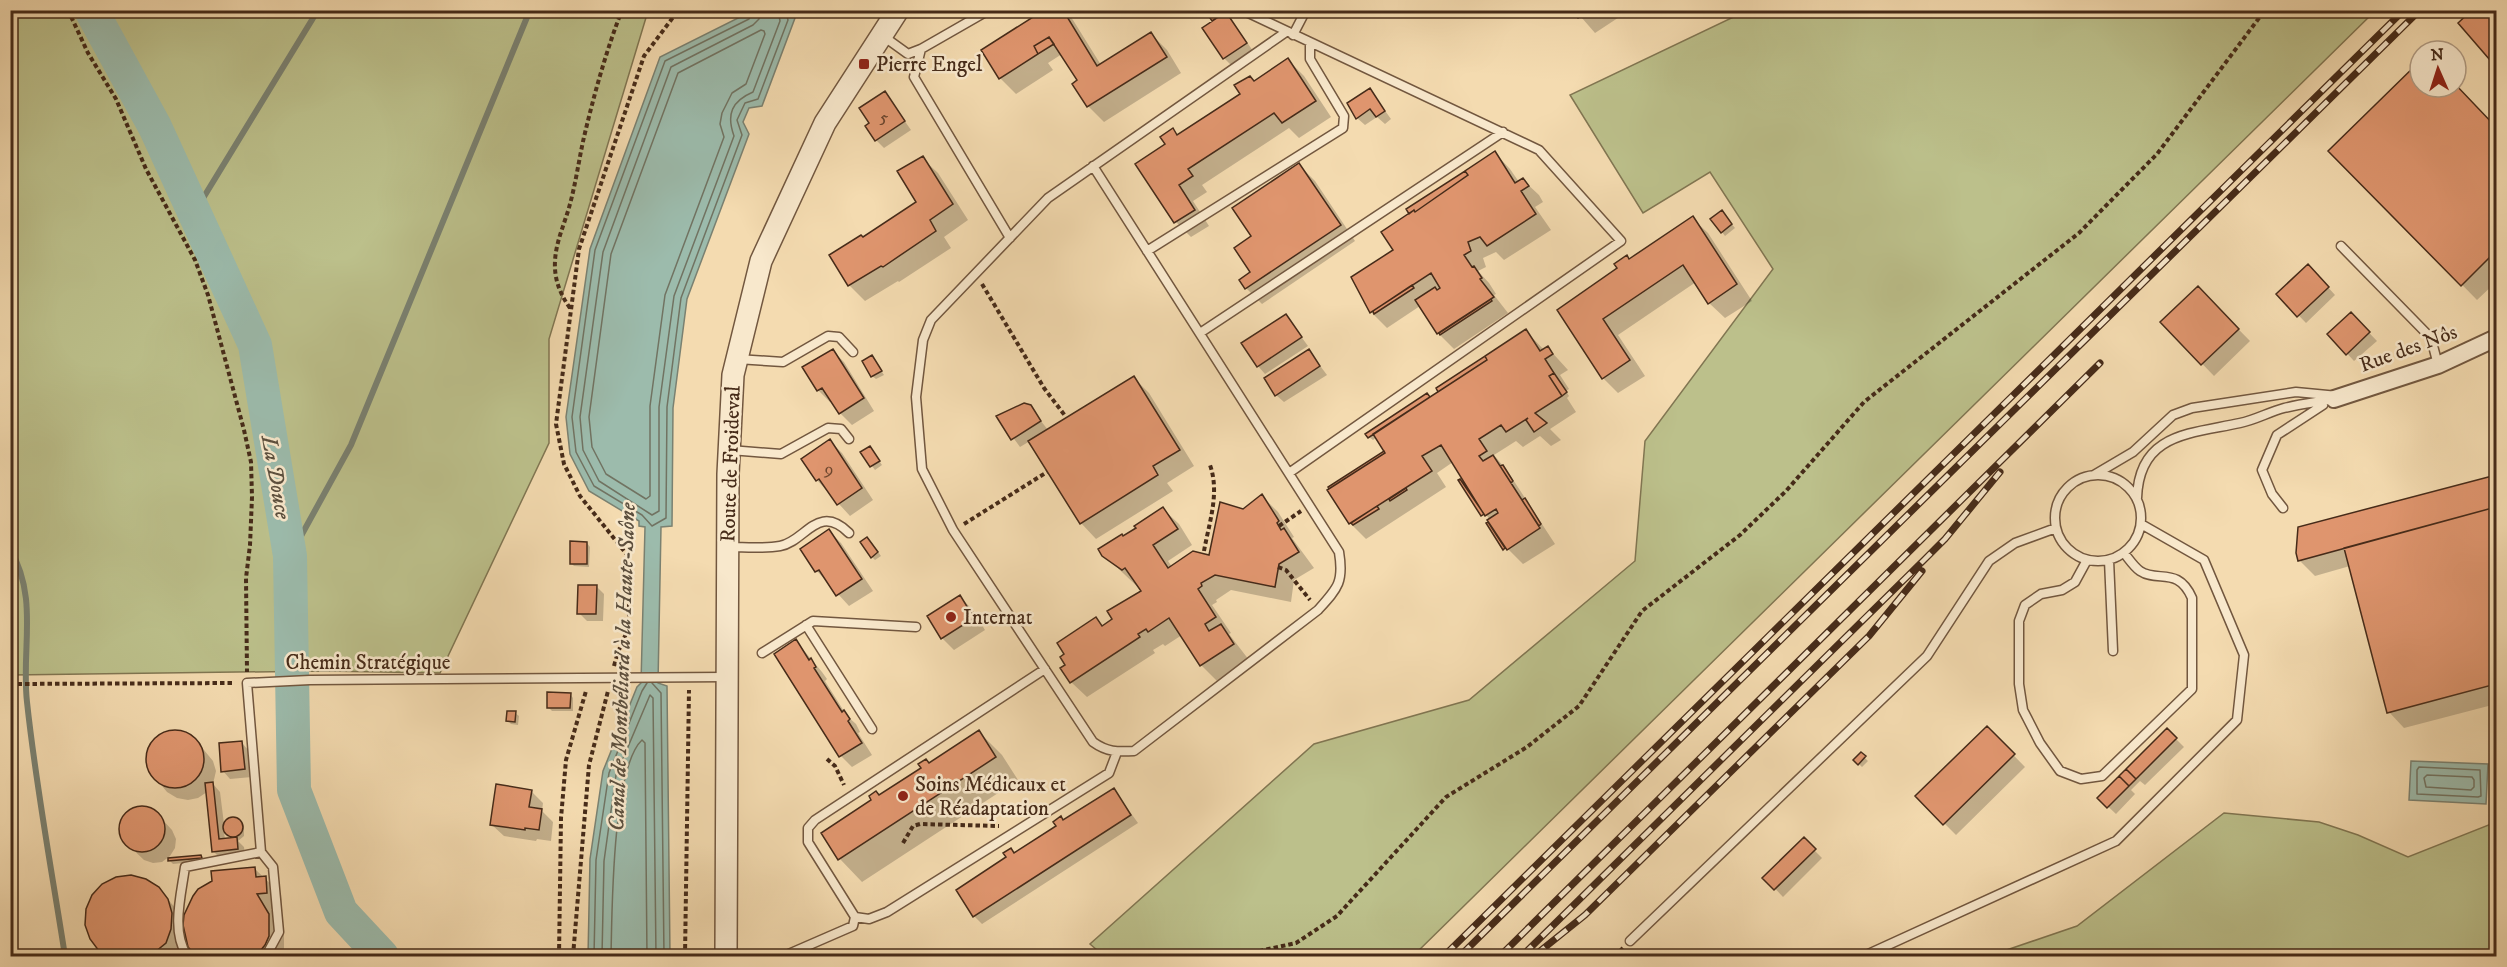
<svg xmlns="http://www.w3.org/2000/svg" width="2507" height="967" font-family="'IM FELL DW Pica',serif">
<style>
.green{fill:#bcc08b;stroke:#817652;stroke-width:1.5}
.water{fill:#9cbbac;stroke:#7a8171;stroke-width:1.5}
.shadow{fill:#0003;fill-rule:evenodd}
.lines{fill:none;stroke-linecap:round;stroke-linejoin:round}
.shore{stroke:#717362;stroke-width:1.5}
.stream{stroke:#7a8171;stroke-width:6}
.river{stroke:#9cbbac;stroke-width:34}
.building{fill:#df956e;stroke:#462b19;stroke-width:1.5}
.service-casing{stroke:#72573f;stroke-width:11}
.minor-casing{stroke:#72573f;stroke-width:20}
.tertiary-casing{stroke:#72573f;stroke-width:24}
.path{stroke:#462b19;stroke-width:4;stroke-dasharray:4.5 3;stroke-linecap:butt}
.service{stroke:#f8e8cc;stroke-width:8}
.minor{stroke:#f8e8cc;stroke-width:16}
.tertiary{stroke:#f8e8cc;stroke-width:21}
.rail-casing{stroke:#462b19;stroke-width:7}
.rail{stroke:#f8e8cc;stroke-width:4.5;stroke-dasharray:14;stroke-linecap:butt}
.poi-dot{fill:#8f2418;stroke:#f8e8cc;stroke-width:2}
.labels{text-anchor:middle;stroke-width:5;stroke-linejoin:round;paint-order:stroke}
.number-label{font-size:18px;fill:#6c462e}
.poi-label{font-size:21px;fill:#462b19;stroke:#f8e8cc;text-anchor:start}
.street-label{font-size:21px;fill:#462b19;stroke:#f8e8cc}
.water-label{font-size:22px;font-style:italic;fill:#5c4f3e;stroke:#f8e8cc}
</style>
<rect width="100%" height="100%" fill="#f4dbb0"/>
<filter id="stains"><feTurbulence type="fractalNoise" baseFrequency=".00333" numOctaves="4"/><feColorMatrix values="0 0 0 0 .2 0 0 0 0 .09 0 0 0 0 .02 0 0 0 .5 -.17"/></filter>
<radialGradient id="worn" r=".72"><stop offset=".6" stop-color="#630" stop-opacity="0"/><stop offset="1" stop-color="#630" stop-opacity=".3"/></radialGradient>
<path class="green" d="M11,10l637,1 -99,328v104l-109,230 -116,-2 -313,4z
M1746,11h629l-962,945h-309l-14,-12 224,-200 155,-44 166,-139 10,-120 128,-172 -63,-97 -67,41 -73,-118z
M2224,813l95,9 39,13 50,22 88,-35v134h-507l88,-30z"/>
<path class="water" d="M752,11h38l5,7 -33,88 -13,2 -6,14 6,12 -62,165 -14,109 -1,118 -11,1 -3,156 9,3 3,270h-82l2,-97 13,-88 34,-84 4,-4 4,-156 -6,-1v-5l-50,-30 -19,-37 -4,-37 24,-168 70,-192z
M2411,761l77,3 -2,40 -77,-4z"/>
<path class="shadow" d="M1046,10h18l9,10 28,45 50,-31 16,16 14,23 -77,49 -16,-16 -14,-22 5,-3 -17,-27 -14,9 5,7 -37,24 -16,-16z
M1219,10l7,2 27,39 -22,14 -7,-7 -10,-36 -4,-6z
M1575,10h55l-35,23z
M2474,10h22v54l-36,-41z
M1288,60l16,16 27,41 -32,21 -10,-10 -87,57 5,7 -14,9 16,25 -18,11 -15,-15 -9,-78 6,-14 6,6 63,-42 13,-12z
M2420,63v24l36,-1 40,42v154l-19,18 -146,-149z
M1370,90l21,29 -6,5 -8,-7 -12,8 -8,-7z
M885,93l26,37 -27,18 -8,-8 -5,-16z
M1495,153l15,16 9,13 4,-2 16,15 4,7 -8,5 16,23 -47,30 -8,-8 -13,6 3,9 -8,4 11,12 7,11 -2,1 14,18 -54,36 -16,-16 -18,-27 -33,22 -16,-16 24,-61z
M922,158l16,15 30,47 -24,17 7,11 -52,34 -1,-1 -33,20 -16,-16 -18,-30 32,-17 55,-36z
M1299,165l16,16 40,60 -93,63 -16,-16 6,-16 1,-35z
M1725,216l10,12 -10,8 -13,-17z
M1692,218l16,15 44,68 -27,17 -16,-15 -13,-21 -78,53 27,41 -27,17 -15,-15 -44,-68z
M2316,274l19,21 -29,28 -28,-29z
M2198,288l52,53 -36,35 -52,-54z
M2351,314l26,27 -23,20 -25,-27z
M1286,316l22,30 -43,28 -7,-8z
M1526,331l18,19 4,-2 20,22 -8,5 9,14 -3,2 3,5 -2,2 9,14 -26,17 11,11 -10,6 -11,-10 -17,11 -7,-6 -22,14 14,17 47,72 -32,20 -15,-15 -55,-87 -16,11 9,14 -80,52 -16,-16 -21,-32 58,-38 -10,-16 -4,3 -4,-3 62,-38z
M832,350l12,12 30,49 -22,14 -12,-12 -8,-13 -2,2 -12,-12z
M1309,351l18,24 -43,27 -8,-7z
M872,357l12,18 -8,4 -4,-3z
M1134,378l15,15 45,73 -27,17 6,8 -77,48 -15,-16 -51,-82 -10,6 -22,-30 32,-10 18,23z
M830,441l12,12 31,47 -23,16 -33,-36z
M873,452l9,13 -7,5 -13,-17z
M2496,476v228l-92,24 -15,-16 -39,-146 -35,10 -16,-16 1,-32z
M1262,496l16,16 16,25 -2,1 22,30 -20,12 -3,22 -60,-12 -15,10 1,2 -5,3 19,28 -2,1 20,26 -32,21 -16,-16 -19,-30 -17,11 -2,-2 -10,6 2,3 -68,44 -16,-15 -4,-16 29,-47 7,7 40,-34 -39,-37 59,-46 16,15 13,21 -24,16 4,6 38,-11 33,-46z
M829,531l12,12 32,48 -24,15 -32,-35z
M871,542l10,14 -6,4 -3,-3z
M587,543l3,4 -1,20 -15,-1 -3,-3z
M596,586l8,8 -1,27h-16l-8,-8z
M960,597l12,12 13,21 -31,20 -12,-12z
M796,641l26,31 5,7 -2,2 22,35 9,8 4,8 -2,1 14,22 -20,12 -11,-11z
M570,694l3,4v13h-21l-4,-4z
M515,713l4,3 -1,9 -7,-1 -3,-3z
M1987,728l38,39 -69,68 -39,-39z
M2167,730l17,17 -39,38 -5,-4 -9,9 4,4 -19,20 -17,-16z
M174,731l11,2 10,6 18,22 3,10 -3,13 7,8 4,32 6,-5h5l9,7v10l-6,5 6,6 1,9 -24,3 -8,-8 -6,-59 -9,6 -10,2 -11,-2 -10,-6 -18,-22 -3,-11 2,-11 7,-9 9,-6zM224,831l6,6 4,2 -9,1z
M979,732l23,23 16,25 -156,102 -22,-23 -17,-26z
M242,743l7,8 3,26 -22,2 -7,-8z
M1861,754l7,7 -6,6 -7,-7z
M1114,790l24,33 -156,101 -8,-8 -16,-26z
M531,791l12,12 -1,8 11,11 -2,19 -14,-2 -1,2 -32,-5 -12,-11z
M144,808l9,3 7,6 12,13 4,9 -1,9 -5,8 -8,6 -9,1 -9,-3 -20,-19 -3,-9v-9l5,-9 8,-5z
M1804,840l18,18 -39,39 -18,-19z
M201,856l3,5 -31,3 -4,-4z
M255,869l26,25 1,14 -11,1 13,22v21l-2,4h-84l-11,-18 -5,18h-75l-7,-6 58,-62 26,30z"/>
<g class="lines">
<path class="shore" d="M753,10l-4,9 -84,42 -70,189 -23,167 4,35 18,34 48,29 10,11 14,-8 1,-111 14,-109 61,-163 -5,-15 8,-17 13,-4 30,-79 -3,-10
M760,10l-1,9 -6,6 -82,42 -68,185 -23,165 3,33 16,31 53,34 7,-4v-104l15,-111 60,-160c-8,-22 -2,-35 19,-44l27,-71 -2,-11
M761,30l3,1 1,3 -19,50 -14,9 -10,20 -2,11 4,13 -59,158 -15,111v90l-4,3 -40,-25 -14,-27 -3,-30 22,-163 67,-181z
M652,683l9,10 3,263
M2419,767l61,3 1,26 -3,1 -61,-3v-24z
M2427,775l45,2 2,3v7l-3,3 -45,-3 -2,-9z
M594,956l2,-96 13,-87 33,-82 5,-8
M602,956l2,-95 12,-86 34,-80 3,3 3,258
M611,956c1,-42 1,-188 31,-216l3,3 2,213"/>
<path class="stream" d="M194,213l124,-203
M10,549c29,49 11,100 17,153 9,85 25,170 38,254
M290,556l61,-111 179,-435"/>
<path class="river" d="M91,10l64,117 100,218 35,211 4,234 47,122 41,44"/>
</g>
<path class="building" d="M1044,10h19l34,56 54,-34 16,25 -80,50 -15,-23 5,-4 -28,-43 -15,9 4,8 -39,25 -18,-29z
M1216,10l10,2 -14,9 -4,-6z
M1573,10h17l-12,8z
M2472,10h24v57l-38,-44z
M1226,12l21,31 -24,16 -21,-31z
M1049,37l5,7 -16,10 -4,-8z
M1288,58l28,43 -34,22 -8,-10 -86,56 5,7 -14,9 16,25 -21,13 -39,-59 30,-20 -5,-7 13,-9 4,7 63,-41 -6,-9 16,-9 4,5z
M2420,61v26h36v-2l40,42v124l-35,35 -133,-135z
M1370,88l15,23 -9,6 -6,-8 -14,10 -9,-16z
M885,91l20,30 -30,20 -10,-15 4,-3 -10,-15z
M1495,151l20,32 8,-5 6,8 -8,5 15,23 -49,32 -7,-9 -12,5 3,9 -7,4 8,12 2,-1 8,12 -2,1 14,18 -57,37 -22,-34 20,-13 2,3 3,-2 -9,-15 -61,40 -19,-36 42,-27 -12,-18 33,-22 1,2 53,-37 -3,-4z
M923,156l30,48 -23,16 6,11 -53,36 -2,-1 -33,20 -19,-31 32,-20 2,2 53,-35 -19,-31z
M1299,163l42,62 -96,64 -6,-9 11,-8 -16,-24 17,-12 -19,-28z
M1465,171l3,4 -53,37 -1,-2 -5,4 -3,-5z
M1722,210l10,14 -11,9 -11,-14z
M1693,216l44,68 -29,20 -25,-39 -80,54 27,41 -28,19 -45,-69 60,-42 -3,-4 13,-9 2,4z
M2308,264l21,23 -32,30 -21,-23z
M1412,285l2,3 -40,26 -1,-3z
M2198,286l41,43 -38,36 -41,-43z
M1491,299l1,2 -52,34 -1,-2z
M2351,312l19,20 -24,23 -19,-21z
M1286,314l16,23 -45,30 -16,-24z
M1526,329l14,22 8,-5 5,8 -8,5 9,14 -5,3 13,20 -27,17 12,10 -13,9 -8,-12 2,-2 -22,14 -5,-7 -22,14 8,12 -8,5 4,5 10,-6 47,73 -33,22 -20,-30 11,-7 -2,-4 -11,7 -44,-71 -19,11 10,15 -83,53 -22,-34 58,-37 -12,-19 114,-74 -2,-4z
M833,349l31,49 -25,16 -17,-26 -5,3 -15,-24z
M1309,349l11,17 -45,30 -11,-18z
M872,355l10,16 -11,6 -9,-16z
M1485,356l2,4 -49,32 -2,-4z
M1554,373l13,19 -5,4 -13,-20z
M1134,376l46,74 -27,16 5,9 -78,49 -52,-83z
M1427,393l3,4 -62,41 -3,-4z
M1024,403l7,2 10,16 -30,19 -15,-24z
M830,439l32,49 -25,17 -18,-26 -3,2 -15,-22z
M870,446l10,15 -10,6 -10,-15z
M1384,451l1,2 -56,36 -1,-2z
M1503,465l10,16 -2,2 -11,-17z
M2496,475v32l-198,54 -2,-8 2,-26z
M1460,479l24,35 -3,2 -23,-36z
M1406,488l1,2 -17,11 -1,-2z
M1262,494l17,27 -2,2 4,7 3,-2 15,24 -20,12 -4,23 -60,-12 -14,8 1,3 -4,3 18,28 -11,7 4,7 12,-7 13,20 -34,22 -31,-48 -21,14 -2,-3 -8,5 2,3 -70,46 -10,-15 5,-3 -5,-8 4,-3 -7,-11 39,-26 6,9 10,-7 -5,-8 34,-20 -16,-23 -3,2 -20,-14 -4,-7 24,-15 1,2 13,-8 -2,-2 29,-19 15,22 -25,16 15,23 25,-17 16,4 11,-53 23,7z
M1525,498l16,26 -2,2 -17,-26z
M1377,506l2,3 -26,16 -2,-2z
M2496,507v177l-109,29 -43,-165z
M1488,522l17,26 -2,2 -17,-27z
M829,529l33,50 -26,17 -17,-26 -4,2 -15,-23z
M867,537l11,15 -7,6 -11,-16z
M570,541l17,1v22h-17z
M578,585h19l-1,29h-19z
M960,595l14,23 -33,21 -14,-23z
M796,639l13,21 2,-2 5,9 -2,1 28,44 2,-2 6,9 -2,2 14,22 -23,14 -65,-103z
M547,692l24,1 -1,15h-23z
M507,711h9l-1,11 -9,-1z
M1987,726l28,28 -72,71 -28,-29z
M2167,728l10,10 -41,41 -10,-10z
M146 759a29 29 0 1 1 58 0a29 29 0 1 1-58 0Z
M979,730l17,27 -158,103 -17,-27 50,-33 -2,-4 7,-5 3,4 42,-27 -3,-4 8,-5 3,4z
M242,741l3,28 -24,3 -2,-29z
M1861,752l5,4 -8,9 -5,-5z
M2126,769l10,10 -7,7 -10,-10z
M2119,776l10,10 -22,22 -10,-10z
M213,782l6,57 18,-2 1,12 -26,3 -7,-69z
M496,784l36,6 -3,17 13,2 -3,21 -14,-2v2l-35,-5z
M1114,788l17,27 -158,102 -17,-27 50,-33 -3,-4 8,-5 3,5 42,-27 -3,-4 8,-6 2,4z
M119 829a23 23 0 1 1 46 0a23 23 0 1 1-46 0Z
M223 827a10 10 0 1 1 20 0a10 10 0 1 1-20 0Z
M1804,837l12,12 -42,41 -12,-12z
M201,855l1,3 -34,3v-3z
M255,867l1,10 10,-1 1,17 -10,1 12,20v22l-4,9 -9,11h-60l-8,-9 -5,-22 1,-10 9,-19 5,-7 14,-8 -1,-10z
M131,875l15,4 13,8 9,12 4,14 -1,16 -5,14 -16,13h-43l-8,-5 -9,-12 -5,-14 1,-16 6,-14 10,-11 14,-7z"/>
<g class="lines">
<g class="service-casing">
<path id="service" d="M1242,10l297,140 82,91 -332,232
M1293,35l13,-25
M883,36l25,18 13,-5 68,-39
M921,49l-7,28 96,161
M1093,166l246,386c5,30 -1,36 -21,58l-184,141c-17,1 -27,1 -41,-9l-140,-212 -31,-61 -6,-72 7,-57 8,-20 117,-122 238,-166
M2341,246l90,92 7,27
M1147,251l196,-123 1,-12 -34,-57v-16
M1200,333l303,-201
M737,359l46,3 45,-26 11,1 14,15
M730,450l51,4 47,-26 13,1 8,10
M2094,475l39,-23 40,-37 19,-7 104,-16 42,4
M2055 518a43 43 0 1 1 86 0a43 43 0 1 1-86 0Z
M2137,498c2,-65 53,-64 103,-75 15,-3 29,-11 44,-15 16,-4 34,-6 50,-9
M2283,508l-11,-14 -10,-24 15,-35 46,-30
M728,547c16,0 35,2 52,-1 25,-4 38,-44 69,-13
M2087,560l-12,22 -13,8 -21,4 -16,11 -6,16v63l4,26 17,33 20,28 21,8 21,-3 90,-87v-91c-14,-32 -34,-15 -52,-27 -6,-4 -11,-12 -16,-18
M2109,560l4,91
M806,625l66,104
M762,653l51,-32 103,6
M1045,669l-230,151 -7,8v14l47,75 14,2 18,-7 222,-139 8,-21
M1630,941l297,-285 62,-95 26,-18 41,-15
M187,956c-16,-25 -6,-60 -2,-89l76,-15
M266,956l13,-24 -6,-65 -12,-15 -14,-169 63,-3 416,-3
M784,956l69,-30 2,-9
M1864,956l252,-115 121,-121 7,-65 -40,-95 -63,-36"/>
</g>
<g class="minor-casing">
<path id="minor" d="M2334,399l104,-34 58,-27"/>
</g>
<g class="tertiary-casing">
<path id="tertiary" d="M726,956l2,-482 5,-99 28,-114 64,-138 73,-113"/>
</g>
<path class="path" d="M68,10l20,43 28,46 30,70 49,91 13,35 36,135 7,32 1,35 -2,48 -4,33 1,94
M982,284l62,104 22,29
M570,308c-10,-14 -16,-29 -15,-47 1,-20 10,-38 15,-57 6,-22 9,-45 14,-67 10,-42 22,-86 38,-127
M964,524l83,-52
M1279,526l22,-15
M1204,551c5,-28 16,-58 6,-86
M1278,567l8,3 24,30
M614,666l4,-14 11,-25v-70l-49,-61 -16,-32 -8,-40 23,-175 65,-193 30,-40 12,-6
M10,684l225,-1
M827,759l8,7 9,19
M903,843l10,-17 7,-2 79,2
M559,956l2,-138 5,-58 20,-69
M573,956l16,-191 19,-74
M685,956l4,-266
M1237,956l59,-13 41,-27 109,-119 81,-50 52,-41 63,-95 98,-76 46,-44 78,-89 215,-169 78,-79 108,-144
M1615,956l8,-8"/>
<use href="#service" class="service"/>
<use href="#minor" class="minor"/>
<use href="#tertiary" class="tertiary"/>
<g class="rail-casing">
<path id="rail" d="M1444,956l960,-946
M1460,956l960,-946
M1500,956l600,-593
M1522,956l402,-396 21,-21 55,-67
M1534,956l51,-41 284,-279 53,-65"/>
</g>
<use href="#rail" class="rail"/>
</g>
<g class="poi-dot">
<rect x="858" y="58" width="12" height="12" rx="3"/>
<circle cx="951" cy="617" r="6"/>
<circle cx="903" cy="796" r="6"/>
</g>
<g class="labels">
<g class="number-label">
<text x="884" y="123">5</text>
<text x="829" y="475">9</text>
</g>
<g class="poi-label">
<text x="876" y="71">Pierre Engel</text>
<text x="963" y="624">Internat</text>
<text x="915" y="791">Soins Médicaux et<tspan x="915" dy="24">de Réadaptation</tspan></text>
</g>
<g class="street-label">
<text transform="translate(2408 348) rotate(-20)" y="7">Rue des Nôs</text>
<text transform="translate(730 464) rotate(-88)" y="7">Route de Froideval</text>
<text x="368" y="669">Chemin Stratégique</text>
</g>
<g class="water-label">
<text transform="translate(277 477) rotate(80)" y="8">La Douce</text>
<text transform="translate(621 667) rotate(-88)" y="8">Canal de Montbéliard à la Haute-Saône</text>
</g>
</g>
<rect width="2507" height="967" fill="none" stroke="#f4dbb0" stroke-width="36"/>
<rect x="12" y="12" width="2483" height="943" fill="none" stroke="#462b19" stroke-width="3"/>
<rect x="18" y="18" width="2471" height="931" fill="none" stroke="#462b19" stroke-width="1.5"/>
<g transform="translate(2438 69) rotate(357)"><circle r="28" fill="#f8e8cc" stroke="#b19c84" stroke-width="1.5"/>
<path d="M0-4.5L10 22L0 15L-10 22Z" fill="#8f2418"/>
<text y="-9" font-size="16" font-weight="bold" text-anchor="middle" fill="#462b19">N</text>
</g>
<rect width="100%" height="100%" filter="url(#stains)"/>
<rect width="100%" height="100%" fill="url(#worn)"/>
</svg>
